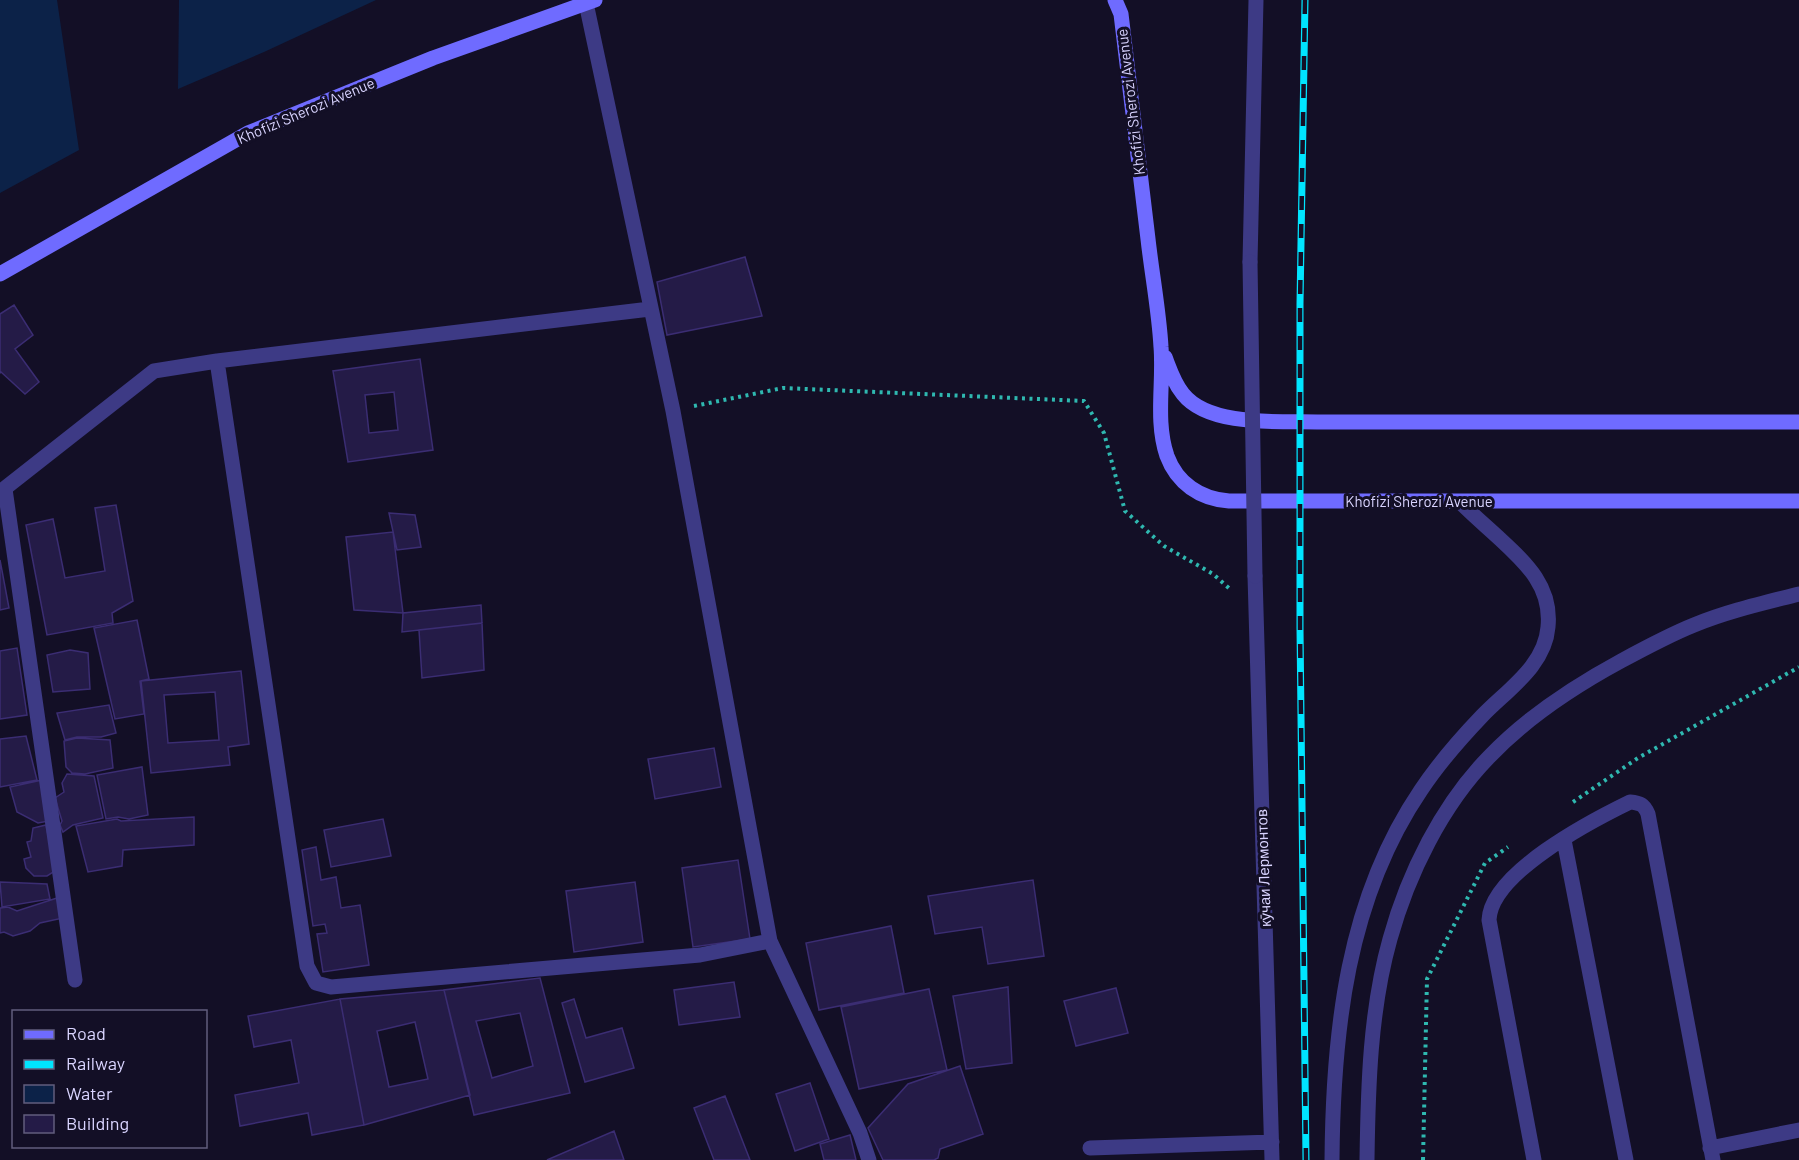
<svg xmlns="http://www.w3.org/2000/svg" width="1799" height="1160" font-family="Barlow,sans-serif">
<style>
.water{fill:#0c2248}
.building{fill:#241b47;stroke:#3b2d73;stroke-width:1.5;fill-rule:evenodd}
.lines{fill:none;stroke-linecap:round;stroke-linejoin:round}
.path{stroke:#2fb8b0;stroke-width:4;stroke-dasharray:3 4.5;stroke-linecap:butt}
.service{stroke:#3d3a85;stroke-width:15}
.minor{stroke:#3d3a85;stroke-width:15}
.secondary{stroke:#6f6bff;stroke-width:15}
.rail-casing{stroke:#00e5ff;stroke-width:7}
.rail{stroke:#130f26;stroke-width:4.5;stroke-dasharray:14;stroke-linecap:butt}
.service-bridge{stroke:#3d3a85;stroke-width:15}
.labels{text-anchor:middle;stroke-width:6;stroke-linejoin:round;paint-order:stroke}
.street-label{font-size:15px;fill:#d9d4ff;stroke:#130f26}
</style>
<rect width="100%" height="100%" fill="#130f26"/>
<path class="water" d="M0,0h57l22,150 -79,43z
M179,0h197l-112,52 -86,37z"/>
<path class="building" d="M745,257l17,59 -95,19 -10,-53z
M14,305l19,30 -18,14 24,33 -14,12 -24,-22 -1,1v-59z
M420,359l13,91 -85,12 -15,-91zM394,392l4,38 -29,3 -4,-38z
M116,505l17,96 -21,12 1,10 -66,12 -21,-110 27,-6 12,59 40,-7 -10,-63z
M389,513l26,2 6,32 -24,3z
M393,532l10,81 -49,-3 -8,-73z
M0,560l9,48 -9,2z
M481,605l1,18 -80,9 1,-19z
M137,620l12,59 -9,2 4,33 -29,5 -21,-91z
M482,623l2,47 -62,8 -3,-48z
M17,648l10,67 -27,4v-68z
M70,650l18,3 2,36 -37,3 -6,-37z
M241,671l8,73 -21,3 2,18 -79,8 -10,-92zM215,692l4,48 -51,3 -4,-48z
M109,705l7,28 -15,4h-24l-12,3 -8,-27z
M26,736l11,44 -37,7v-48z
M77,738l33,2 3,28 -28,6 -13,-1 -6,-6 -2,-26z
M714,748l7,39 -66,12 -7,-40z
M142,767l6,48 -19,4 -11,-2 -12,2 -9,-44z
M67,774l27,2 9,42 -30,7 -10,7 -3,-7 2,-4 -7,-23 9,-6 -2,-9z
M42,780l7,41 -11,2 -21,-11 -7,-25z
M194,817v28l-71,5 -1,16 -34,6 -12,-46 41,-7 4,2z
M383,819l8,37 -60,11 -7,-37z
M46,825l9,46 -8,5h-13l-8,-8 -2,-9 7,-2 -4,-15 4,-1 2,-13z
M316,847l5,33 15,-3 5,31 19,-3 9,60 -46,7 -6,-38 10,-1 -2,-9 -12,2 -11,-76z
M738,860l12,79 -57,8 -11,-79z
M1033,880l11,76 -56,8 -6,-37 -47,7 -7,-38z
M0,882l47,2 3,15 -48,8z
M635,882l8,60 -69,10 -8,-61z
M57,898l6,20 -23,5 -10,8 -17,5 -9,-4 -4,1v-25l8,-1 9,4z
M891,926l13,67 -85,17 -13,-67z
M540,978l30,115 -96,22 -30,-125zM520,1013l13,53 -41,12 -16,-57z
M734,982l6,35 -61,8 -5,-35z
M1008,987l4,76 -46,6 -13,-73z
M1116,988l12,45 -52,13 -12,-45z
M929,989l18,81 -88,19 -18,-82z
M444,990l26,105 -106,30 -24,-126zM415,1022l13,57 -39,8 -12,-56z
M340,999l24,126 -52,10 -4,-22 -68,13 -5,-31 64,-12 -8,-43 -37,7 -6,-31z
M574,999l12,39 36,-10 12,40 -49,14 -23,-79z
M960,1066l23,68 -43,15 -2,9 -4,2h-51l-15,-32 40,-44z
M810,1083l19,56 -34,12 -19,-57z
M725,1096l25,64h-36l-20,-52z
M614,1131l10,29h-77z
M850,1135l6,25h-32l-4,-16z"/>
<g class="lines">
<path class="path" d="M694,406l89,-18 301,13 20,32 21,78 39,35 49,28 18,16
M1573,802l65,-44 161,-91
M1423,1160l4,-181 58,-116 23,-16"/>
<path class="service" d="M586,3l87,408 97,530 90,192 9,27
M1250,262l6,-262
M650,309l-433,52 90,605 9,17 15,4 369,-32 70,-14
M5,489l70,491
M0,492l154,-121 63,-10
M1255,576l17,584
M1564,840l62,320
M1090,1148l182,-6
M1710,1148l89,-18
M1534,1160l-45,-240c2,-47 102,-99 141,-118 10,1 14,2 18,12l65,346"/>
<path class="minor" d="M1332,1160c1,-129 15,-261 89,-370 18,-27 39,-51 61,-74 25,-26 63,-50 66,-89 4,-40 -21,-63 -48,-88 -13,-12 -27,-24 -40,-37
M1367,1160c1,-73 3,-150 23,-221 18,-65 52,-134 99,-182 38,-40 84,-70 132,-96 24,-13 48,-26 73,-36 34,-14 70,-22 105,-31"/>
<path class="secondary" d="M1115,0l6,14c9,75 18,150 27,225 4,36 11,72 13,108 3,36 -6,74 6,109 10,27 33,43 62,45h570
M0,274l248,-141 185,-75 162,-58
M1165,357c5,13 9,26 18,37 26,33 97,27 134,28h482"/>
<g class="rail-casing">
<path id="rail" d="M1305,0l-5,304v324l6,532"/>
</g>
<use href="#rail" class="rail"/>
<path class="service-bridge" d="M1250,262l5,314"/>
</g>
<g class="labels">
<g class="street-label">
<text transform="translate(1131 102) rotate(-97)" y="5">Khofizi Sherozi Avenue</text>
<text transform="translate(306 111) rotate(-23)" y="5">Khofizi Sherozi Avenue</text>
<text x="1419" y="507">Khofizi Sherozi Avenue</text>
<text transform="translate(1264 868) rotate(-92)" y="5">кӯчаи Лермонтов</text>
</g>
</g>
<rect x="12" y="1010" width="195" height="138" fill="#130f26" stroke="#625e7d" stroke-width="1.5"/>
<rect x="24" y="1030" width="30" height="9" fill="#6f6bff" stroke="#625e7d" stroke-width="1.5"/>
<text x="66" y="1040" font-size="18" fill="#d9d4ff">Road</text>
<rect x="24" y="1060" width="30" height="9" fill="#00e5ff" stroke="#625e7d" stroke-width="1.5"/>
<text x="66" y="1070" font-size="18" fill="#d9d4ff">Railway</text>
<rect x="24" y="1085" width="30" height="18" fill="#0c2248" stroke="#625e7d" stroke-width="1.5"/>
<text x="66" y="1100" font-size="18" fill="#d9d4ff">Water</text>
<rect x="24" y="1115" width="30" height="18" fill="#241b47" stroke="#625e7d" stroke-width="1.5"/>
<text x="66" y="1130" font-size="18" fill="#d9d4ff">Building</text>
</svg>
